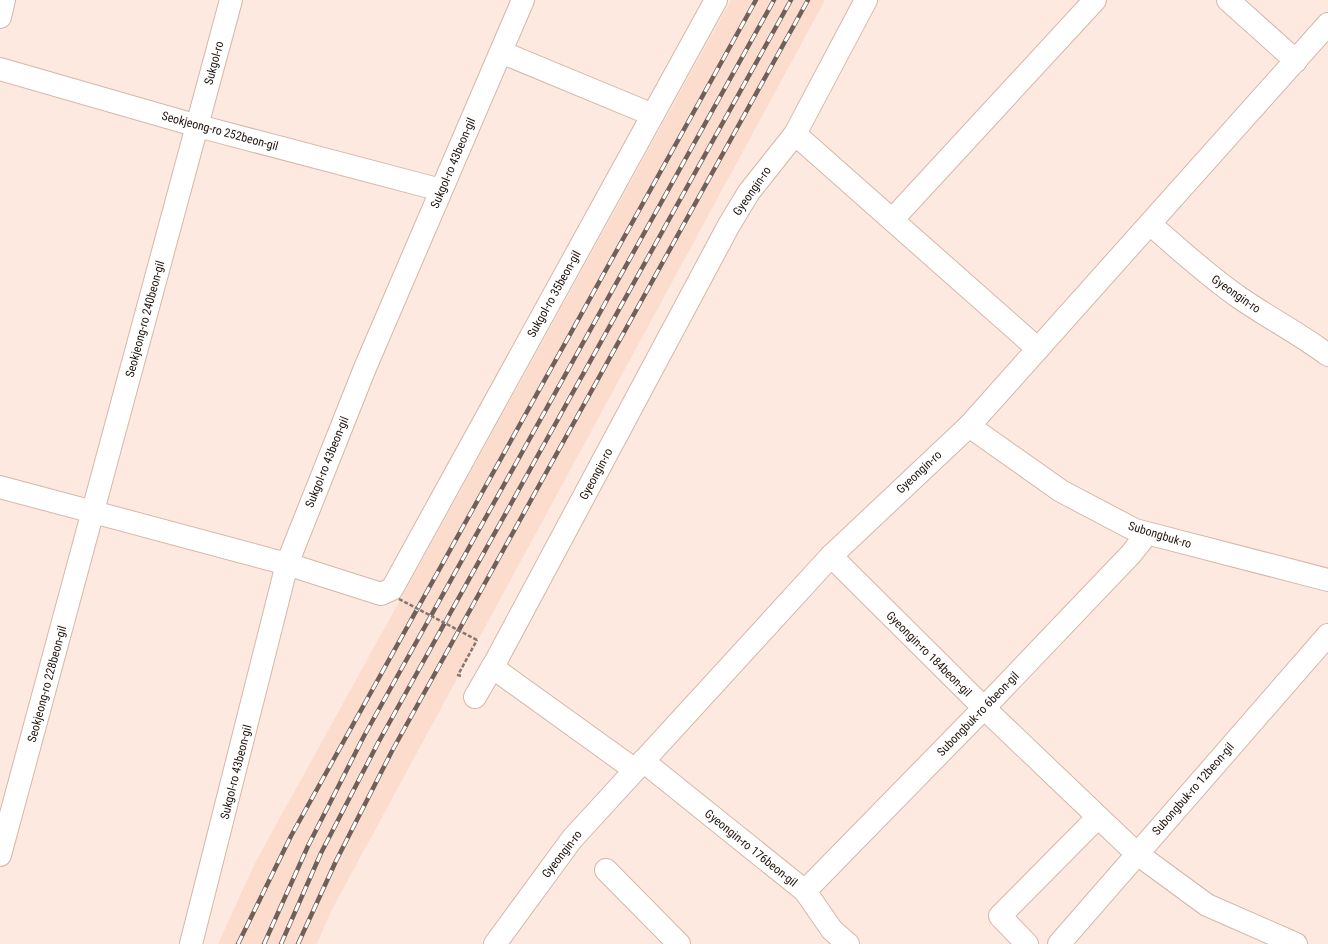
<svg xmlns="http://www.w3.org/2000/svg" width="1328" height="944" font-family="'Roboto Condensed',sans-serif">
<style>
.built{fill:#fcdccd}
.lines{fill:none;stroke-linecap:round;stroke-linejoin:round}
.minor-casing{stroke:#d5b7a8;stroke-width:24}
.major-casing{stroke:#d5b7a8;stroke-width:24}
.path{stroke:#85766f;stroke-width:2.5;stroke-dasharray:4 2;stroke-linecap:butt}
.minor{stroke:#fff;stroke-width:22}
.major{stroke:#fff;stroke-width:22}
.rail-casing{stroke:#6f6059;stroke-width:4.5}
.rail{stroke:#fff;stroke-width:3;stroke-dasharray:9;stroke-linecap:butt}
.path-bridge{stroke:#85766f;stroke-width:2.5;stroke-dasharray:4 2;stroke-linecap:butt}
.labels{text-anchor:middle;stroke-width:3.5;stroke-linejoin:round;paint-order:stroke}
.street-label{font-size:12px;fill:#20150f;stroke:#fff}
</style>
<rect width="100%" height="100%" fill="#fde9e0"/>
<path class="built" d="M731,0h94l-495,913 -13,31h-99l37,-81z"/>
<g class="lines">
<g class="minor-casing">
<path id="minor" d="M1228,0l68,61
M501,52l152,63
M0,69l198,57 243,64
M795,134l243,215
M892,220l203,-220
M1150,224c29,25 58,52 90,74 29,20 60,36 88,57
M969,426l92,65 74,39 193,50
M0,487l287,77 94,30 11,-5 324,-589
M831,556l153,152 152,145 71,52 89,39
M492,667l143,103
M475,697l22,-38 232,-434 20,-33 46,-58 71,-134
M643,761l162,130 27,39 16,14
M0,855l231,-855
M606,870l73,74
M805,891l179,-183 147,-154 16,-20
M191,944l96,-380 78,-196 158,-368
M1027,944l-27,-28 98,-99
M1059,944l269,-309"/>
</g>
<g class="major-casing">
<path id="major" d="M0,17l4,-17
M495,944l77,-105 259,-283 138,-130 359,-402"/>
</g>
<path class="path" d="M461,676l-3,-1 19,-35"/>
<use href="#minor" class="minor"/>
<use href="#major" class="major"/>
<g class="rail-casing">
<path id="rail" d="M238,944l53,-108 465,-836
M264,944l44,-98 56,-110 410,-736
M281,944l40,-91 57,-110 413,-743
M298,944l38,-83 56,-110 416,-751"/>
</g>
<use href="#rail" class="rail"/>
<path class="path-bridge" d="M399,599l78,41"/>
</g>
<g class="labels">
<g class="street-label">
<text transform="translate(214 63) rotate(-75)" y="4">Sukgol-ro</text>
<text transform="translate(220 131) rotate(15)" y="4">Seokjeong-ro 252beon-gil</text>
<text transform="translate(453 163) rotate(-67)" y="4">Sukgol-ro 43beon-gil</text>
<text transform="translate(752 191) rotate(-55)" y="4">Gyeongin-ro</text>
<text transform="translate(554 294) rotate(-61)" y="4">Sukgol-ro 35beon-gil</text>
<text transform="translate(1236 294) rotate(35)" y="4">Gyeongin-ro</text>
<text transform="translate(145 319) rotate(-75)" y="4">Seokjeong-ro 240beon-gil</text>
<text transform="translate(327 462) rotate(-68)" y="4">Sukgol-ro 43beon-gil</text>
<text transform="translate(919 472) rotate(-43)" y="4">Gyeongin-ro</text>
<text transform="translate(596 474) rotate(-62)" y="4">Gyeongin-ro</text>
<text transform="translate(1160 535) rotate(17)" y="4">Subongbuk-ro</text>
<text transform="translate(929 654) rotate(45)" y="4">Gyeongin-ro 184beon-gil</text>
<text transform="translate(47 684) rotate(-75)" y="4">Seokjeong-ro 228beon-gil</text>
<text transform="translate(978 714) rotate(-46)" y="4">Subongbuk-ro 6beon-gil</text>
<text transform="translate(236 772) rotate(-76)" y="4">Sukgol-ro 43beon-gil</text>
<text transform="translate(1193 789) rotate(-49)" y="4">Subongbuk-ro 12beon-gil</text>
<text transform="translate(751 848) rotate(39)" y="4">Gyeongin-ro 176beon-gil</text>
<text transform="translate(562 854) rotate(-52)" y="4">Gyeongin-ro</text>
</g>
</g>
</svg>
